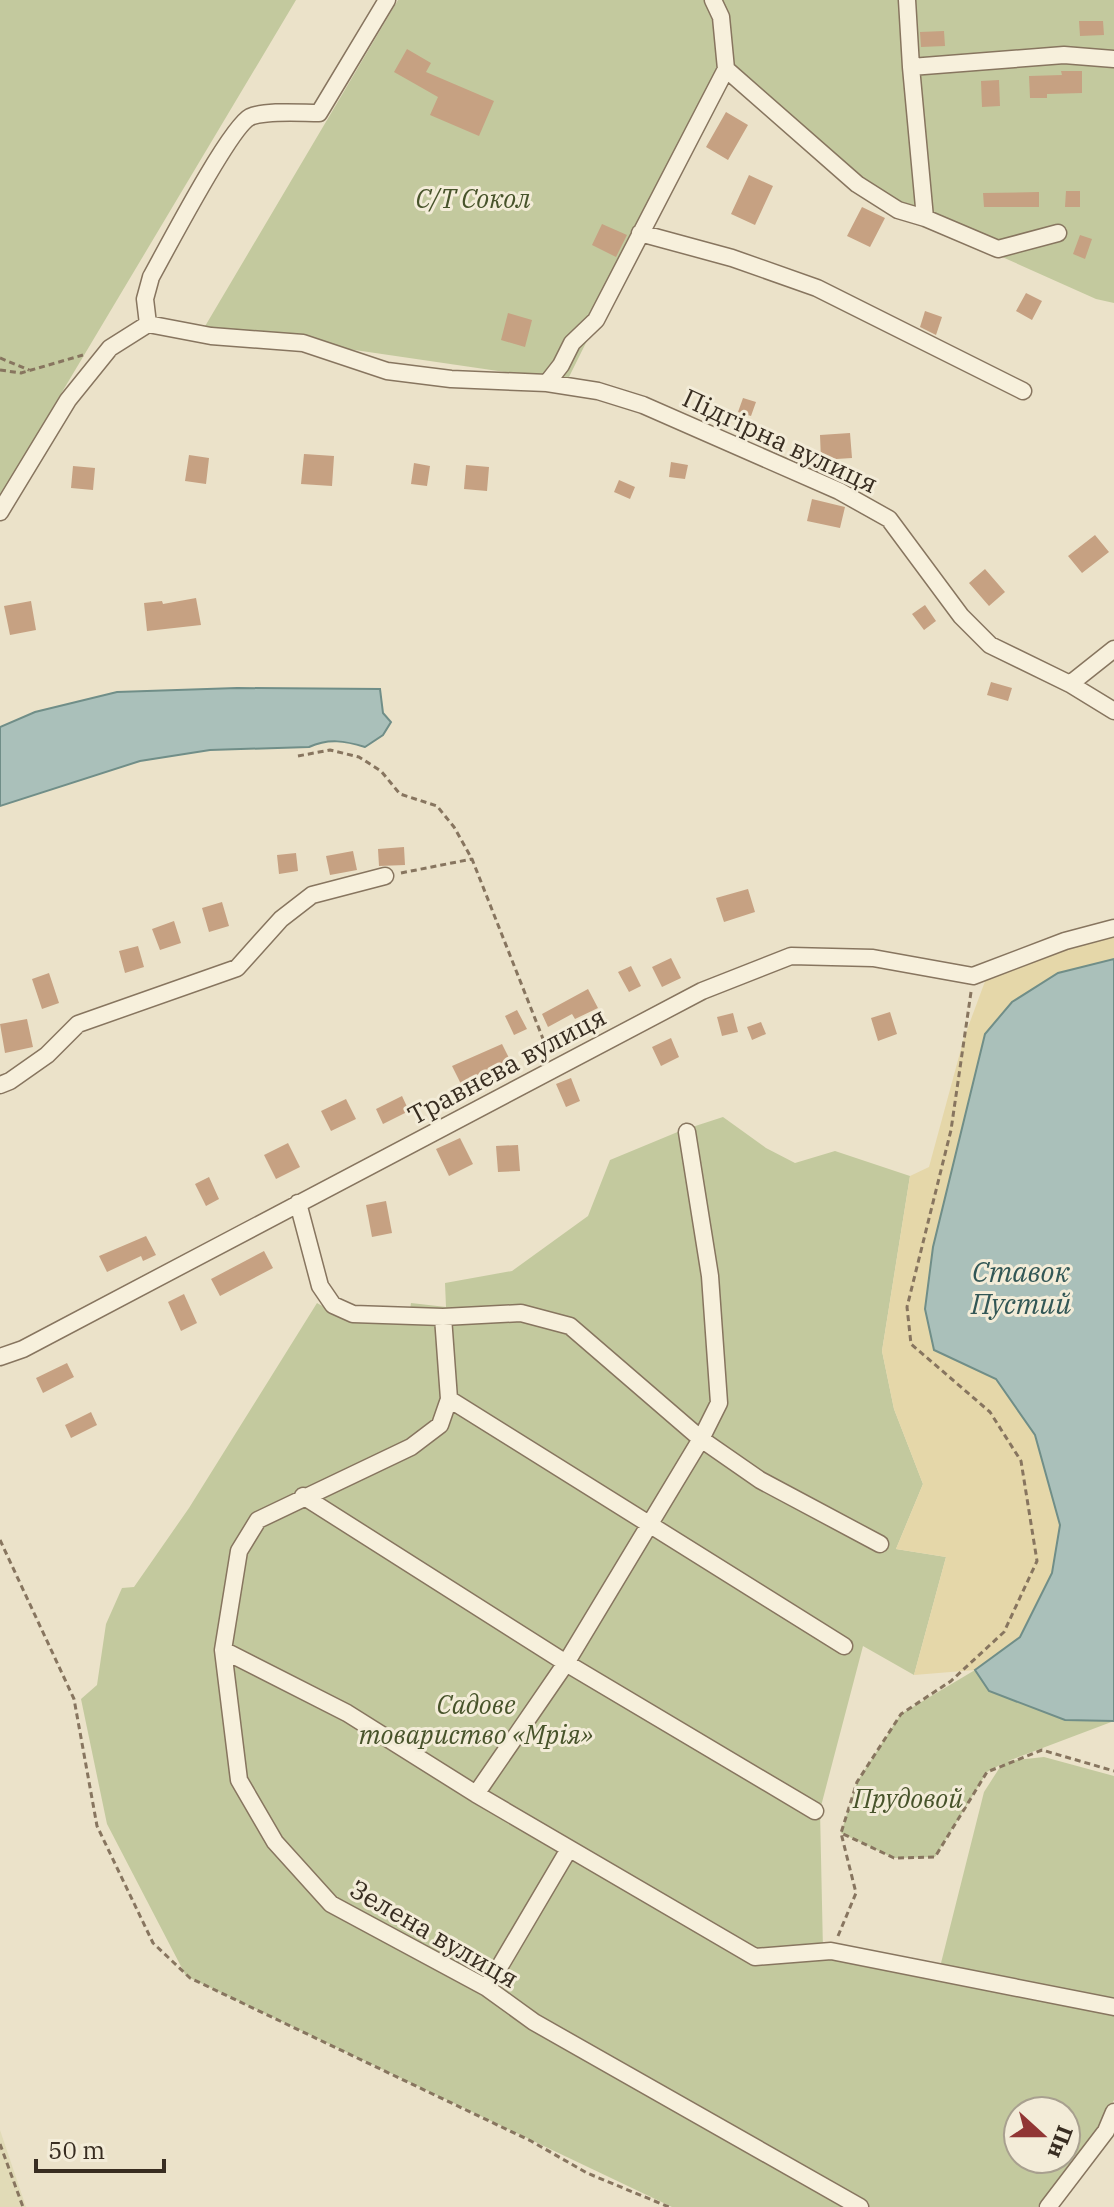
<svg xmlns="http://www.w3.org/2000/svg" width="1114" height="2207" font-family="'IBM Plex Serif',serif">
<style>
.farmland{fill:#e1dbb7}
.green{fill:#c3c99e;fill-rule:evenodd}
.sand{fill:#e5d7a9}
.water{fill:#aac0ba;stroke:#708e88;stroke-width:2}
.building{fill:#c6a182}
.lines{fill:none;stroke-linecap:round;stroke-linejoin:round}
.street-casing{stroke:#87755f;stroke-width:19}
.path{stroke:#87755f;stroke-width:3;stroke-dasharray:6 4;stroke-linecap:butt}
.street{stroke:#f7f0dc;stroke-width:16}
.labels{text-anchor:middle;stroke-width:6;stroke-linejoin:round;paint-order:stroke}
.park-label{font-size:26px;font-style:italic;fill:#47532a;stroke:#f3ecd8}
.street-label{font-size:26px;fill:#382d21;stroke:#f3ecd8}
.water-label{font-size:28px;font-style:italic;fill:#325756;stroke:#f3ecd8}
</style>
<rect width="100%" height="100%" fill="#ebe2c9"/>
<path class="farmland" d="M0,2130l26,77h-26z"/>
<path class="green" d="M0,0h296l-296,496z
M398,0h716v303l-18,-4 -210,-94 -165,-134 -154,310 -363,-53z
M723,1117l43,31 29,15 40,-12 75,25 -28,175 12,58 29,75 -27,65 50,8 -32,118 -51,-29 -43,164 3,141 116,20 45,-179 18,-28 -15,8 -52,85 -41,1 -53,-25 16,-51 44,-68 74,-44 14,21 76,29 49,1 -106,40 36,-4 70,19v324l-17,31 -59,76h-366l-486,-231 -79,-152 -26,-125 16,-14 9,-61 16,-36 12,-1 55,-79 128,-205 28,16 63,5 3,-21 35,4 -1,-24 67,-12 76,-55 22,-56 70,-29zM1018,2111h48v48h-48z"/>
<path class="sand" d="M1114,931v28l-56,14 -124,377 62,29 39,56 25,90 -8,48 -33,64 -44,33 -61,5 32,-118 -50,-8 27,-65 -29,-75 -12,-58 28,-175 19,-9 35,-129 23,-62z"/>
<path class="water" d="M237,688l143,1 3,24 8,9 -8,13 -18,12c-20,-6 -36,-9 -56,0l-99,3 -70,11 -140,45v-79l35,-15 82,-20z
M1114,959v762l-49,-1 -76,-29 -14,-21 45,-33 32,-64 8,-48 -25,-90 -39,-56 -62,-29 -9,-41 8,-62 52,-213 27,-32 46,-29z"/>
<path class="building" d="M1079,21h24l1,14 -24,1z
M944,31l1,15 -24,1 -1,-15z
M407,49l24,14 -5,9 68,29 -15,35 -49,-21 8,-18 -44,-25z
M1061,71h21v22l-35,1v4h-17l-1,-22 33,-1z
M999,80l1,26 -18,1 -1,-26z
M726,112l22,13 -20,35 -22,-13z
M749,175l24,11 -18,39 -24,-11z
M1066,191h14v16h-15z
M1039,192v15h-55l-1,-14z
M862,207l23,11 -15,29 -23,-11z
M602,224l25,11 -11,22 -24,-12z
M1080,235l12,4 -7,20 -12,-5z
M1026,293l16,8 -10,19 -16,-9z
M925,311l17,6 -6,18 -16,-8z
M508,313l24,7 -7,27 -24,-7z
M743,398l13,4 -5,14 -13,-4z
M850,433l2,25 -31,2 -1,-25z
M304,454l30,2 -2,30 -31,-2z
M189,455l20,3 -3,26 -21,-3z
M671,462l17,3 -3,14 -16,-2z
M414,463l16,3 -3,20 -16,-2z
M466,465l23,2 -2,24 -23,-2z
M73,466l22,2 -2,22 -22,-2z
M619,480l16,7 -5,12 -16,-7z
M812,499l33,8 -5,21 -33,-7z
M1095,535l14,17 -27,21 -14,-17z
M985,569l20,23 -16,14 -20,-23z
M196,598l5,27 -54,6 -3,-28 18,-2 1,3z
M31,601l5,29 -26,5 -6,-29z
M925,605l11,16 -12,9 -12,-16z
M991,682l21,6 -4,13 -21,-6z
M404,847l1,18 -26,1 -1,-17z
M353,851l4,19 -27,5 -4,-19z
M296,853l2,18 -19,3 -2,-19z
M748,889l7,23 -31,10 -8,-24z
M222,902l7,24 -20,6 -7,-24z
M174,921l7,22 -21,7 -8,-21z
M138,946l6,21 -19,6 -6,-22z
M671,958l10,20 -19,9 -10,-20z
M631,966l10,20 -12,6 -11,-20z
M49,973l10,30 -17,6 -10,-30z
M588,989l10,19 -23,11 -3,-5 -24,13 -6,-13z
M517,1010l10,19 -13,6 -9,-19z
M890,1012l7,22 -19,7 -7,-23z
M733,1013l5,19 -16,4 -5,-19z
M27,1019l6,28 -28,6 -5,-29z
M761,1022l5,12 -14,6 -5,-13z
M671,1038l8,19 -18,9 -9,-19z
M502,1044l8,16 -49,24 -9,-18z
M571,1078l9,23 -14,6 -10,-23z
M402,1096l7,15 -26,13 -7,-15z
M346,1099l10,20 -25,12 -10,-20z
M460,1138l13,26 -24,12 -13,-27z
M288,1143l12,24 -24,12 -12,-24z
M518,1145l2,26 -22,1 -2,-26z
M209,1177l10,22 -13,7 -11,-22z
M386,1201l6,32 -20,4 -6,-32z
M146,1236l10,19 -13,6 -2,-5 -34,16 -8,-16z
M264,1251l9,17 -53,28 -9,-17z
M184,1294l13,29 -16,8 -13,-29z
M67,1363l7,14 -31,16 -7,-15z
M91,1412l6,13 -26,13 -6,-13z"/>
<g class="lines">
<g class="street-casing">
<path id="street" d="M907,0l4,67 153,-12 50,4
M911,67l14,151 73,31 60,-16
M726,69l131,115 41,26 27,8
M640,233l92,25 85,30 206,103
M148,324l-3,-25 6,-22c15,-27 79,-150 99,-160 16,-7 51,-4 69,-4l68,-113
M547,383l14,-18 11,-22 24,-23 130,-251 -5,-52 -8,-17
M0,512l68,-112 42,-52 38,-24 63,12 92,7 84,28 64,8 96,4 51,8 45,14 196,86 50,28 72,97 29,29 80,39 44,27
M1070,684l44,-35
M0,1085l10,-4 37,-26 31,-31 159,-56 44,-49 31,-24 73,-19
M298,1203l22,83 13,19 20,9 90,3 78,-4 49,13 131,113 59,41 120,64
M443,1317l6,82 -9,26 -29,22 -153,73 -19,31 -16,99 16,130 36,62 56,62 156,84 47,34 326,185
M0,1357l23,-8 679,-358 89,-35 82,2 100,18 92,-35 49,-13
M449,1399l395,247
M303,1496l263,167 249,148
M223,1650l124,63 129,81 279,163 76,-6 283,56
M476,1794l90,-131 135,-224 18,-36 -9,-127 -23,-144
M487,1988l82,-139
M1048,2207l58,-76 8,-19"/>
</g>
<path class="path" d="M0,358l29,12
M0,370l21,3 62,-18
M298,756l32,-6 29,7 22,14 19,23 37,12 17,21 18,32 77,195
M401,873l71,-14
M971,992l-20,138 -44,177 4,37 79,68 31,49 16,100 -33,71 -53,49 -50,33 -44,68 -16,51 53,25 41,-1 52,-85 55,-22 72,21
M0,1540l74,159 23,127 56,117 37,35 341,163 56,32 82,34
M838,1936l18,-43 -15,-60
M0,2144l23,63"/>
<use href="#street" class="street"/>
</g>
<g class="labels">
<g class="park-label">
<text x="473" y="208">С/Т Сокол</text>
<text x="476" y="1714">Садове<tspan x="476" dy="30">товариство «Мрія»</tspan></text>
<text x="908" y="1808">Прудовой</text>
</g>
<g class="street-label">
<text transform="translate(780 441) rotate(25)" y="9">Підгірна вулиця</text>
<text transform="translate(507 1066) rotate(-28)" y="9">Травнева вулиця</text>
<text transform="translate(434 1934) rotate(30)" y="9">Зелена вулиця</text>
</g>
<g class="water-label">
<text x="1021" y="1282">Ставок<tspan x="1021" dy="32">Пустий</tspan></text>
</g>
</g>
<g transform="translate(1042 2135) rotate(111)"><circle r="38" fill="#f3ecd8" stroke="#a8a08f" stroke-width="2"/>
<path d="M0-6L14 30L0 20L-14 30Z" fill="#913634"/>
<text y="-12" font-size="22" font-weight="bold" text-anchor="middle" fill="#382d21">Пн</text>
</g>
<path d="M36 2159v12h128v-12" fill="none" stroke="#382d21" stroke-width="4"/>
<text x="48" y="2159" font-size="24" fill="#382d21" stroke="#f3ecd8" stroke-width="6" paint-order="stroke">50 m</text>
</svg>
